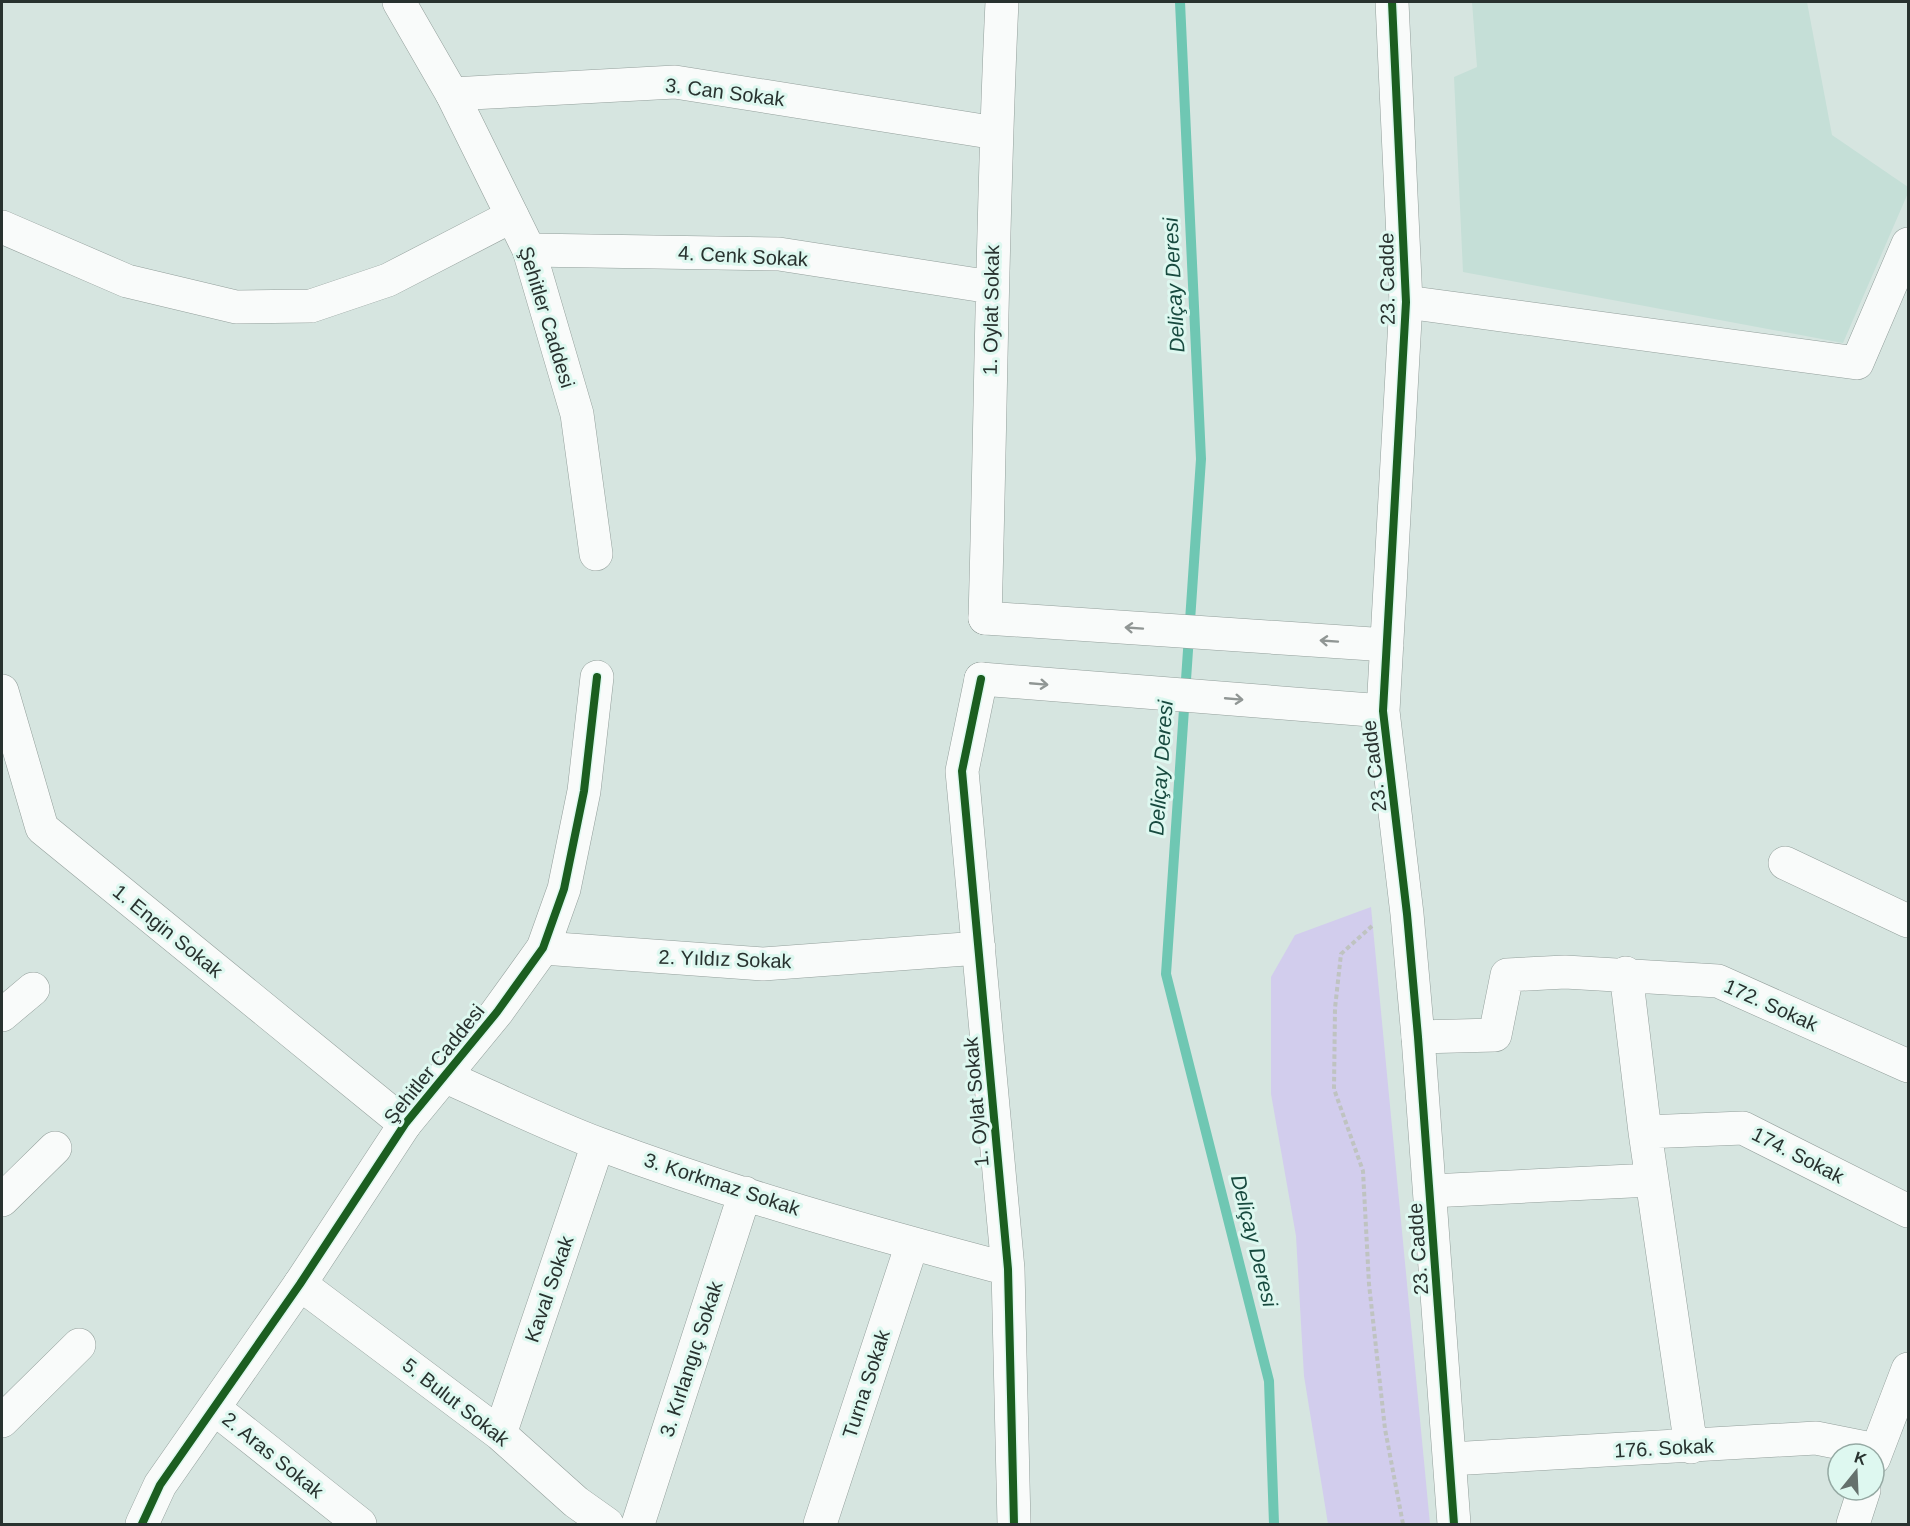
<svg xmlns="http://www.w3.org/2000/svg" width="1910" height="1526" font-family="Arial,sans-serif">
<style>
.built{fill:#c5dfd7}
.green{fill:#d2cded}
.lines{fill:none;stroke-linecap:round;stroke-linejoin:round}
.stream{stroke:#6fc7b3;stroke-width:10}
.street-casing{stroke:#939f9b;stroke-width:34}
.secondary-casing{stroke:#939f9b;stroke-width:34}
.path{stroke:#bfc3c1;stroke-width:4;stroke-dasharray:4.5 3;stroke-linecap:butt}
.street{stroke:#f9fbfa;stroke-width:33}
.secondary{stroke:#f9fbfa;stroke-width:33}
.cycleway-casing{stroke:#def8f0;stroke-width:11}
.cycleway{stroke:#1b5e20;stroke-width:8}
.oneway{stroke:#909694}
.labels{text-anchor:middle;stroke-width:6;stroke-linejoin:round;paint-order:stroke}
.street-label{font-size:20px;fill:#28322f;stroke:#def8f0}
.water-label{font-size:21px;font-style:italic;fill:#184a3f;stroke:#def8f0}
</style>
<rect width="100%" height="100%" fill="#d6e5e0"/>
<path class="built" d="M1472,2h335l25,133 76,52v6l-65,150 -380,-71 -9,-195 23,-10z"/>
<path class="green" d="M1371,907l59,617h-102l-24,-148 -8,-140 -25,-142v-117l24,-42z"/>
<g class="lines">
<path class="stream" d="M1180,2l21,457 -35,515 103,407 5,143"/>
<g class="street-casing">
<path id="street" d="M452,94l223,-12 321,51
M2,227l125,54 109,26 75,-1 77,-26 124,-64
M529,250l250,4 212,33
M1406,302l451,61 51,-119
M985,618c6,-205 7,-411 17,-616
M981,679l-19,92 46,498 6,255
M2,691l40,137 363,296
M1785,863l123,58
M543,948l220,16 216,-16
M1626,973l19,159 46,315
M2,1015l31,-26
M1418,1037l77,-2 12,-60 58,-3 153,9 190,85
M444,1076c52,23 102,48 155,68 133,50 272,89 409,125
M1645,1132l98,-4 165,83
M1431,1191l220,-11
M2,1200l53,-52
M300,1284l200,150 76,68 31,22
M215,1409l145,115
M2,1421l77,-76
M500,1434l98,-290
M1450,1459l366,-21 60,12
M638,1524l107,-331
M820,1524l92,-280"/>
</g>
<g class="secondary-casing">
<path id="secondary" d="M399,2l53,92 77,156 48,164 19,140
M1392,2l14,300 -23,409 24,203 11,123 36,487
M985,618l402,27
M981,679l402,32
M1874,1458l34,-89
M142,1524l18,-39 140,-201 105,-160 92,-112 46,-64 21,-59 20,-98 13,-114
M1853,1524l11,-34"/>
</g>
<path class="path" d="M1372,926l-31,28 -6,54 -1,81 29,82 6,113 16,145 18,95"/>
<use href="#street" class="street"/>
<use href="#secondary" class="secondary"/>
<g class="cycleway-casing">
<path id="cycleway" d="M1392,2l14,300 -23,409 24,203 11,123 36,487
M981,679l-19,92 46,498 6,255
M142,1524l18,-39 140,-201 105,-160 92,-112 46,-64 21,-59 20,-98 13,-114"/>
</g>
<use href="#cycleway" class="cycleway"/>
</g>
<defs><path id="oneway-shaft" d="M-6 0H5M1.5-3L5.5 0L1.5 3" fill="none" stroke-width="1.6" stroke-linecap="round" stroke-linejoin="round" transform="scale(1.5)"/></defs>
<g class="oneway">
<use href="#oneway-shaft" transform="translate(1134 628) rotate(-176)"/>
<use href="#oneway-shaft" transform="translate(1329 641) rotate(-176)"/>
<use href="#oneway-shaft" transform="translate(1039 684) rotate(5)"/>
<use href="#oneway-shaft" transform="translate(1234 699) rotate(5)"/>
</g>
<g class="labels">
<g class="street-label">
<text transform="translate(725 92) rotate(7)" y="7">3. Can Sokak</text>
<text transform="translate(743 256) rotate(3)" y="7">4. Cenk Sokak</text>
<text transform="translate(1387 279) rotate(-91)" y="7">23. Cadde</text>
<text transform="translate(991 310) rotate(-89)" y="7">1. Oylat Sokak</text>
<text transform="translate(547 317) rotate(73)" y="7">Şehitler Caddesi</text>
<text transform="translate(1374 766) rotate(-97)" y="7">23. Cadde</text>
<text transform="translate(168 931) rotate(39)" y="7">1. Engin Sokak</text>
<text transform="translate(725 959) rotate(2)" y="7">2. Yıldız Sokak</text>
<text transform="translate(1771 1005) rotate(24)" y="7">172. Sokak</text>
<text transform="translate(434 1064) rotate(-51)" y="7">Şehitler Caddesi</text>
<text transform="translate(976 1102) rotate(-95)" y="7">1. Oylat Sokak</text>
<text transform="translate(1798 1155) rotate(27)" y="7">174. Sokak</text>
<text transform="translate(722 1184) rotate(18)" y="7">3. Korkmaz Sokak</text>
<text transform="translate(1418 1249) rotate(-94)" y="7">23. Cadde</text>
<text transform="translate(549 1289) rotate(-71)" y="7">Kaval Sokak</text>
<text transform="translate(691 1359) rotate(-72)" y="7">3. Kırlangıç Sokak</text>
<text transform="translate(866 1384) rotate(-72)" y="7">Turna Sokak</text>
<text transform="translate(456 1402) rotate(38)" y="7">5. Bulut Sokak</text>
<text transform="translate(1664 1448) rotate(-3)" y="7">176. Sokak</text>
<text transform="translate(273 1455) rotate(39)" y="7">2. Aras Sokak</text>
</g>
<g class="water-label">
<text transform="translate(1174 285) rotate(-93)" y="7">Deliçay Deresi</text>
<text transform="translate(1161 768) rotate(-86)" y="7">Deliçay Deresi</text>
<text transform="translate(1254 1241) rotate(76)" y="7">Deliçay Deresi</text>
</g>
</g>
<rect width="1910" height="1526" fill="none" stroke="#28322f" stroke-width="6"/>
<g transform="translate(1856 1472) rotate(18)"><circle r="28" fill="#def8f0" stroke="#95a9a3" stroke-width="1.5"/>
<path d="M0-4.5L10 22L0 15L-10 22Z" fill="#65716d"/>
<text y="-9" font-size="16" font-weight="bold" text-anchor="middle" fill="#28322f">K</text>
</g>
</svg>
